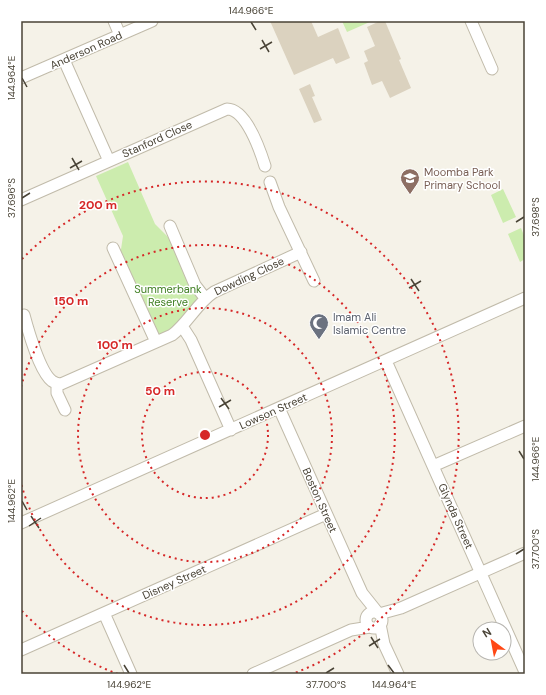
<svg xmlns="http://www.w3.org/2000/svg" width="546" height="695" font-family="'DM Sans',sans-serif">
<style>
.green{fill:#ccecae}
.building{fill:#dbd2bf}
.lines{fill:none;stroke-linecap:round;stroke-linejoin:round}
.minor-casing{stroke:#c1bbaa;stroke-width:13}
.minor{stroke:#fff;stroke-width:11}
.ticks{fill:none;stroke:#494336;stroke-width:1.5}
.ring{fill:none;stroke:#d62828;stroke-width:2;stroke-dasharray:2 4}
.labels{text-anchor:middle;stroke-width:3;stroke-linejoin:round;paint-order:stroke}
.street-label{font-size:11px;fill:#494336;stroke:#fff}
.education-label{font-size:11px;fill:#785e54;stroke:#fff;text-anchor:start}
.park-label{font-size:11px;fill:#418024;stroke:#fff}
.worship-label{font-size:11px;fill:#5b616d;stroke:#fff;text-anchor:start}
.centre{fill:#d62828;stroke:#fff;stroke-width:2}
.ring-label{font-size:12px;text-anchor:middle;font-weight:bold;fill:#d62828;stroke:#fff;stroke-width:3;stroke-linejoin:round;paint-order:stroke}
.neatline{fill:none;stroke:#494336;stroke-width:1.5}
.ticks-label{font-size:10px;text-anchor:middle;fill:#494336}
</style>
<rect width="100%" height="100%" fill="#f5f2e8"/>
<path class="green" d="M342,21h30l-25,11z
M128,162l27,62 18,18 26,56c-9,12 -24,39 -42,36l-37,-78 3,-20 -27,-60z
M503,189l13,28 -13,6 -12,-28z
M521,228l4,10v21l-5,3 -12,-28z"/>
<path class="building" d="M270,21h41l7,16 20,-9 12,30 -14,6 -3,-6 -39,17z
M380,21h5l16,38 -2,1 12,28 -21,10 -8,-17 -10,4 -8,-22 4,-2 -4,-10 11,-5 -8,-19z
M310,84l5,12 -3,1 10,23 -8,3 -15,-34z"/>
<g class="lines">
<g class="minor-casing">
<path id="minor" d="M114,21l6,14
M471,21l21,48
M64,60l45,101
M21,78l131,-57
M270,182l9,25 35,74
M21,200l206,-91c19,0 33,41 38,57
M170,226l25,59 10,13
M113,248l43,94
M24,315c4,15 16,57 28,66 3,2 6,3 9,3l111,-49c16,-12 25,-32 42,-43l87,-40
M182,326l9,14 40,90
M386,361l139,311
M57,384v9l8,17
M279,408l83,185 16,20
M433,466l92,-40
M21,523l504,-225
M366 620a8 8 0 1 1 16 0a8 8 0 1 1-16 0Z
M104,613l27,61
M379,614l22,-6 124,-55
M380,624l4,20 14,30
M21,650l305,-136
M253,674l98,-44 19,-3"/>
</g>
<use href="#minor" class="minor"/>
</g>
<path class="ticks" d="M251,22l5,8M262,40l7,12M260,49l12,-7M22,78l5,9M72,158l7,12M70,168l12,-7M22,198l8,-5M516,222l8,-5M411,279l8,12M409,288l12,-7M221,398l8,11M219,407l12,-7M519,451l5,8M22,501l5,9M31,516l8,12M29,526l12,-8M516,554l8,-5M371,637l7,11M369,646l11,-7M124,665l5,8M388,665l6,8M326,673l8,-5"/>
<g class="ring">
<circle cx="205" cy="435" r="63"/>
<circle cx="205" cy="435" r="127"/>
<path d="M21 387A190 190 0 1 1 21 483"/>
<path d="M118 674A254 254 0 0 1 22 611M22 259A254 254 0 1 1 292 674"/>
</g>
<defs>
<g id="school-pin" transform="scale(1)"><path d="M0 17L-7.5 6A9.5 9.5 0 1 1 7.5 6Z" fill="#8d6e63" stroke="#fff"/><path d="M0-5L7-2L0 1L-7-2ZM-4 1L0 2.5L4 1V4Q0 6-4 4Z" fill="#fff"/></g>
<g id="mosque-pin" transform="scale(1)"><path d="M0 17L-7.5 6A9.5 9.5 0 1 1 7.5 6Z" fill="#6b7280" stroke="#fff"/><path d="M3.5-4.9A6 6 0 1 0 3.5 4.9A5 5 0 1 1 3.5-4.9Z" fill="#fff"/></g>
</defs>
<g fill-rule="evenodd">
<use href="#school-pin" x="410" y="178"/>
<use href="#mosque-pin" x="319" y="323"/>
</g>
<g class="labels">
<g class="street-label">
<text transform="translate(86 50) rotate(-24)" y="4">Anderson Road</text>
<text transform="translate(157 139) rotate(-24)" y="4">Stanford Close</text>
<text transform="translate(249 276) rotate(-25)" y="4">Dowding Close</text>
<text transform="translate(273 411) rotate(-24)" y="4">Lowson Street</text>
<text transform="translate(320 500) rotate(66)" y="4">Boston Street</text>
<text transform="translate(456 516) rotate(66)" y="4">Glynda Street</text>
<text transform="translate(174 582) rotate(-24)" y="4">Disney Street</text>
</g>
<g class="education-label">
<text x="424" y="176">Moomba Park<tspan x="424" dy="13">Primary School</tspan></text>
</g>
<g class="park-label">
<text x="168" y="293">Summerbank<tspan x="168" dy="13">Reserve</tspan></text>
</g>
<g class="worship-label">
<text x="333" y="321">Imam Ali<tspan x="333" dy="13">Islamic Centre</tspan></text>
</g>
</g>
<circle cx="205" cy="435" r="6" class="centre"/>
<g class="ring-label">
<text x="98" y="209">200 m</text>
<text x="71" y="305">150 m</text>
<text x="115" y="349">100 m</text>
<text x="160" y="395">50 m</text>
</g>
<rect width="546" height="695" fill="none" stroke="#ffffff" stroke-width="44"/>
<g transform="translate(492 641) rotate(328)"><circle r="19" fill="#ffffff" stroke="#b6b4af"/>
<path d="M0-3L7 15L0 10L-7 15Z" fill="#ff4815"/>
<text y="-6" font-size="11" font-weight="bold" text-anchor="middle" fill="#494336">N</text>
</g>
<rect x="22" y="22" width="502" height="651" class="neatline"/>
<g class="ticks-label">
<text x="251" y="14">144.966°E</text>
<text transform="translate(11 78) rotate(-90)" y="4">144.964°E</text>
<text transform="translate(11 198) rotate(-90)" y="4">37.696°S</text>
<text transform="translate(535 217) rotate(-90)" y="4">37.698°S</text>
<text transform="translate(535 459) rotate(-90)" y="4">144.966°E</text>
<text transform="translate(11 501) rotate(-90)" y="4">144.962°E</text>
<text transform="translate(535 549) rotate(-90)" y="4">37.700°S</text>
<text x="129" y="688">144.962°E</text>
<text x="326" y="688">37.700°S</text>
<text x="394" y="688">144.964°E</text>
</g>
</svg>
